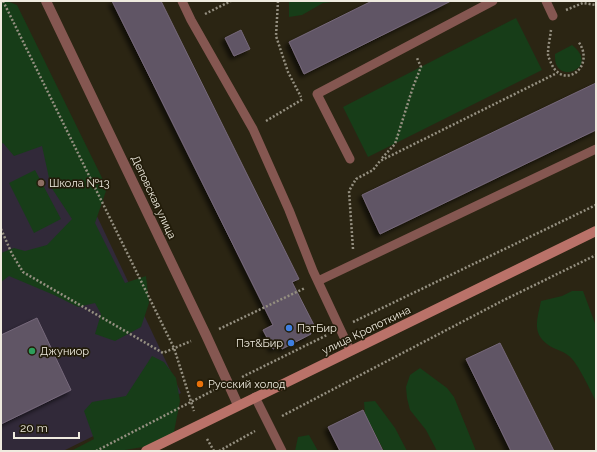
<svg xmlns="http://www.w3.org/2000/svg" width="597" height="452" font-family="Raleway,sans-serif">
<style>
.education{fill:#312939}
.green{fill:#173d18}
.building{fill:#605465;stroke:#76697b;filter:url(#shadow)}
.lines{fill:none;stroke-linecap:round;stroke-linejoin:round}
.path{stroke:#959081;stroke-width:2.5;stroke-dasharray:2 2;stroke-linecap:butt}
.service{stroke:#855751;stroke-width:9}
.minor{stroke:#855751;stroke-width:10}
.secondary{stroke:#ba7269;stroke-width:10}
.education-dot{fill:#8d6e63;stroke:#221c0a;stroke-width:1.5}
.shop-dot{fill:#3f7fe0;stroke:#221c0a;stroke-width:1.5}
.leisure-dot{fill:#2e9e5b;stroke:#221c0a;stroke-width:1.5}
.food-dot{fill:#e8710a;stroke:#221c0a;stroke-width:1.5}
.labels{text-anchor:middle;stroke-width:3.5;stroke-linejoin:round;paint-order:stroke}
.poi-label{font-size:11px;fill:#efebdf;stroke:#221c0a;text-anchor:start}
.street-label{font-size:11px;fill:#efebdf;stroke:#221c0a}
</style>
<defs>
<filter id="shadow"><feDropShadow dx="-3.5" dy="3.5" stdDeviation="2" flood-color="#0009"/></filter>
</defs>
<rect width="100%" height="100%" fill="#2b2513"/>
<path class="education" d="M1,14l180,379 -118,58h-62z"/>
<path class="green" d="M1,1h6l10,4 90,183 -12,35 30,60 21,-7 3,27 -8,24 -26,14 -20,-7 6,-20 -6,-11 -17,4 -24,-12 -45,-19 -8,6v-29l13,-5 11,3 22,-6 25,-26 -21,-32 -9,-41 -28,10 -11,-13 -2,1z
M289,1h52l-18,2 -21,12 -13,2z
M516,18l26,52 -174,87 -25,-50z
M572,45c7,6 11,10 9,20 -6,8 -20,11 -25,-1 -1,-3 -1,-7 -1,-10z
M35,170l26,49 -27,14 -25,-50z
M572,291h11l13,35v75c-6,-11 -18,-38 -27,-45 -7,-6 -16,-7 -22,-12 -16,-12 -9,-27 -6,-43l21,-5z
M152,356l12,6 12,16 4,23 -8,41 -53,9h-48l23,-12 -10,-28 8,-9 34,-6z
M420,368l27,20 7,9 22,54h-39l-11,-21 -16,-20 -3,-12 -1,-11 4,-12z
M375,401l20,27 12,23h-23l-19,-37 -1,-12z
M309,435l9,16h-23l3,-14z"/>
<path class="building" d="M112,1h49l138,278 -7,3 23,45 -6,3 2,4 -29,15 -2,-4 -7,4 -10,-19 10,-5z
M372,1h79l-147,73 -15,-32z
M241,30l9,19 -16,7 -9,-18z
M596,83v47l-216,104 -18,-39z
M37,318l34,72 -70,34v-89z
M500,343l54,108h-43l-45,-92z
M363,410l20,41h-43l-12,-24z"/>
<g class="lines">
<path class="path" d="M3,1l171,347 20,63
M278,1l-2,35 12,36 13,25
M566,10l17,-7 13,2
M205,14l26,-13
M551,30c-1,8 -3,17 -3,24 0,3 2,6 3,9 12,28 46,4 27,-22
M266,121l37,-22
M382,158l13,-14 18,-57 8,-20 -4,-9
M1,229l11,25 11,18 140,81 28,-12
M353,249l-4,-58 7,-12 17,-9 7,-9 177,-88
M353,322l243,-117
M219,329l86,-41
M242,377l85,-42
M282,416l220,-115 94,-46
M207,439l7,12
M96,451l118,-61
M219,451l36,-20"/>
<path class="service" d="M182,1l9,19 62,109 36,81 24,61 37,79
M546,1l7,15
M350,159l-33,-65 176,-93
M318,281l278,-132
M255,397l27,54"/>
<path class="minor" d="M46,1l160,334 32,70"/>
<path class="secondary" d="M146,451l450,-220"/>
</g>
<circle class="education-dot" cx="41" cy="183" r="4"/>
<g class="shop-dot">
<circle cx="289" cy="328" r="4"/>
<circle cx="291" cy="343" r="4"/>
</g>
<circle class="leisure-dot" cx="32" cy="351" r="4"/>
<circle class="food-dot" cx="200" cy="384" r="4"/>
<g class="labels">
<g class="poi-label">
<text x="49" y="187">Школа №13</text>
<text x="297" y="332">ПэтБир</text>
<text x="283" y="347" text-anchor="end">Пэт&amp;Бир</text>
<text x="40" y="355">Джуниор</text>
<text x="208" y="388">Русский холод</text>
</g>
<g class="street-label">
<text transform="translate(154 197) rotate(65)" y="4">Деповская улица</text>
<text transform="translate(366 330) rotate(-26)" y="4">улица Кропоткина</text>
</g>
</g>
<rect width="597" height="452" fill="none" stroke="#efebdf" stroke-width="4"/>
<path d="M14 432v6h65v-6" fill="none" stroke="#efebdf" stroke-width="2"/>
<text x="20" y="432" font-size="12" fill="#efebdf" stroke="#221c0a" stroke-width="3" paint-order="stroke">20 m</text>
</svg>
